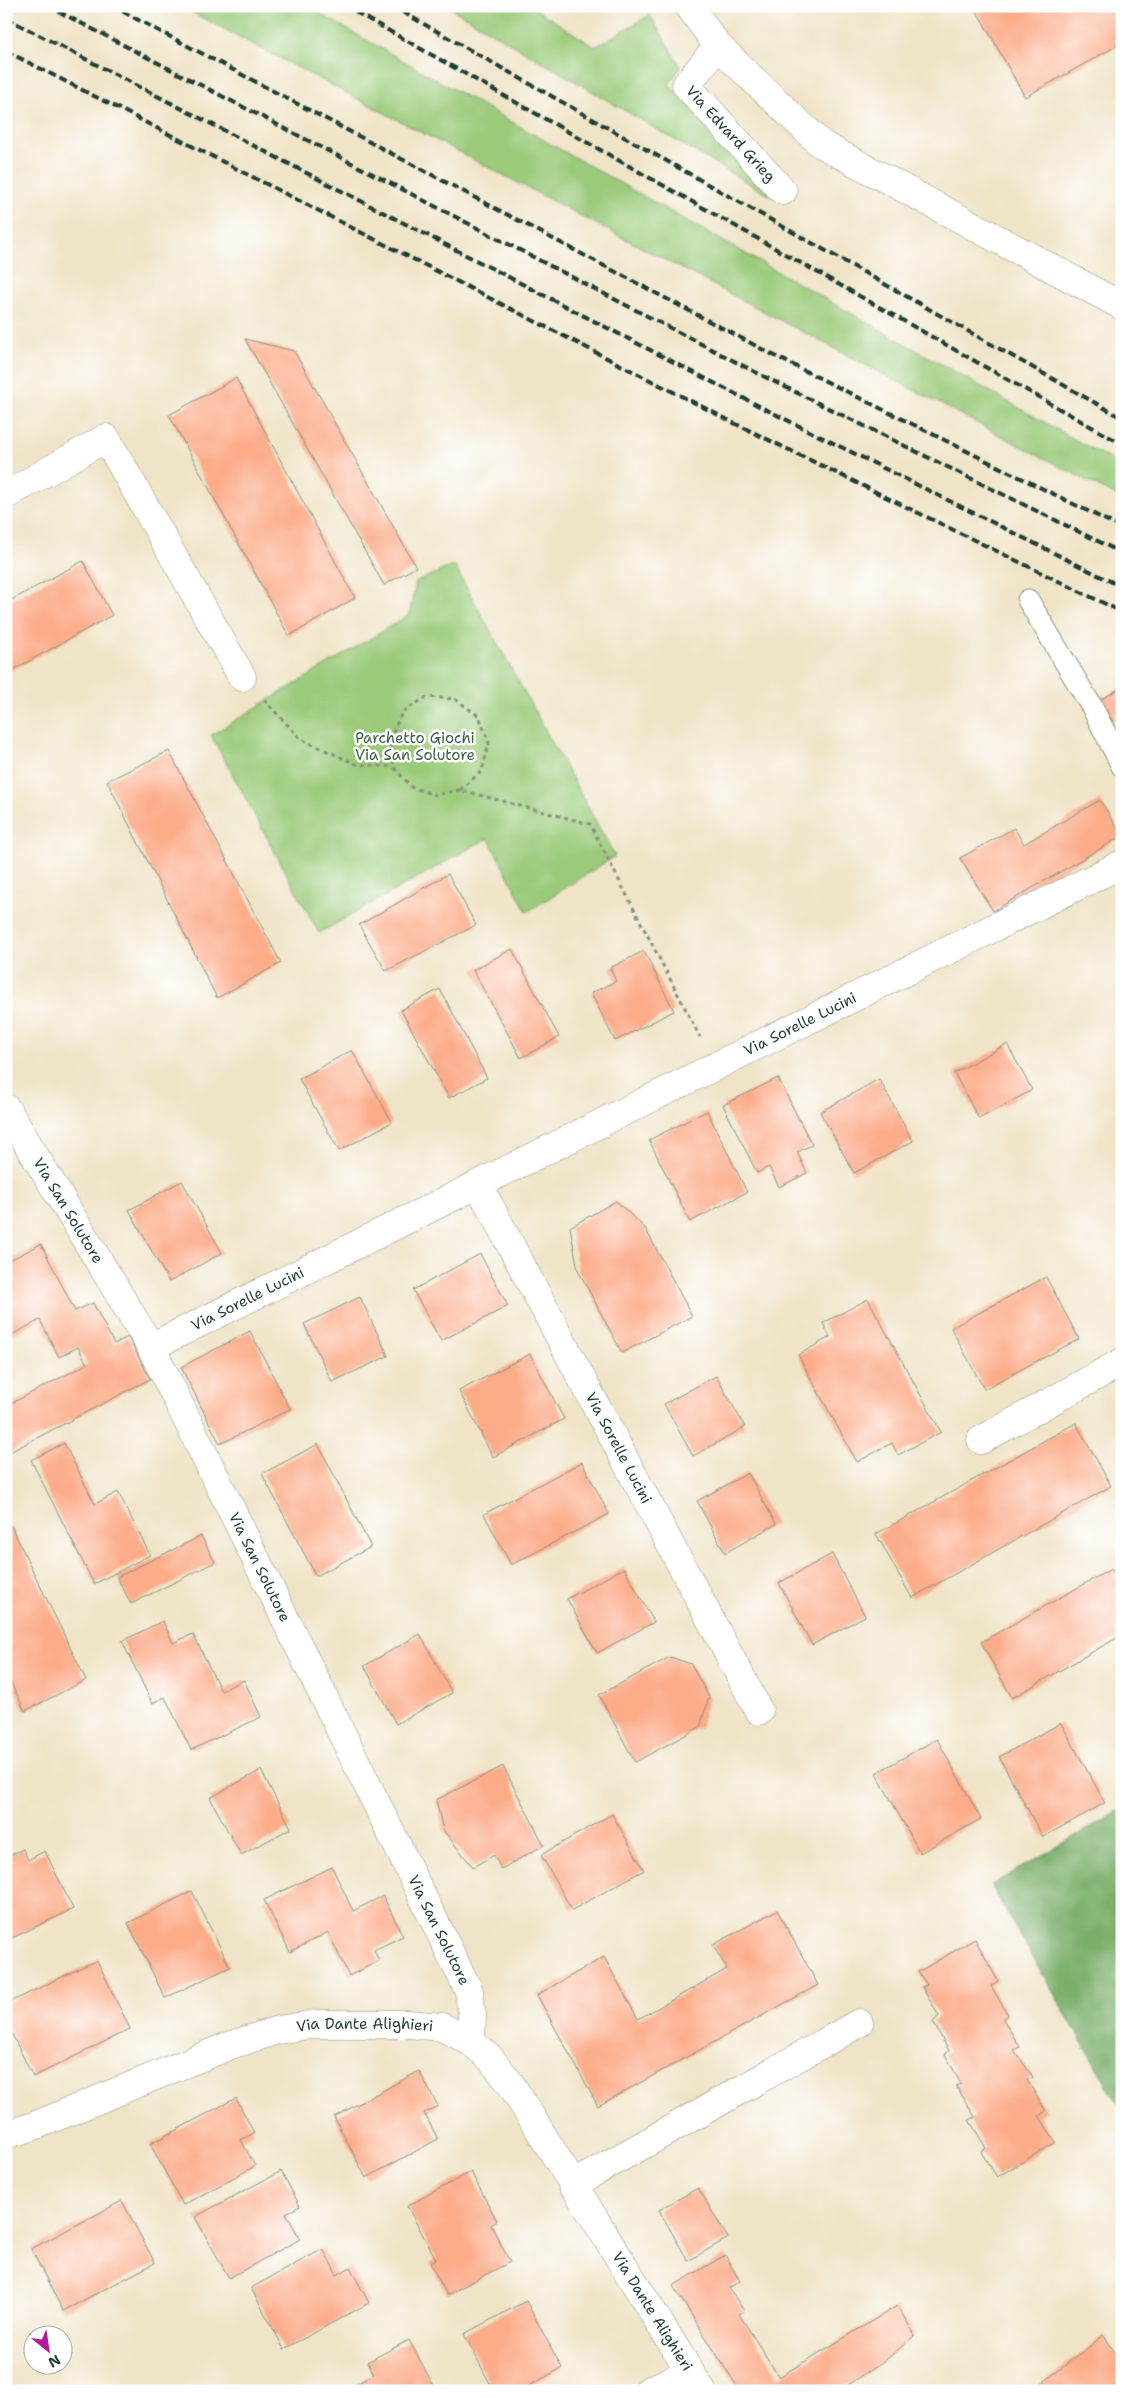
<svg xmlns="http://www.w3.org/2000/svg" width="1128" height="2397" font-family="'Shantell Sans',sans-serif">
<style>
.green{fill:#9bcb7a;stroke:#5d8457}
.forest{fill:#7caf6a;stroke:#4e764f}
.building{fill:#fcac89}
.lines{fill:none;stroke-linecap:round;stroke-linejoin:round}
.lane-casing{stroke:#88907e;stroke-width:23}
.street-casing{stroke:#88907e;stroke-width:29}
.path{stroke:#88907e;stroke-width:3;stroke-dasharray:4 4;stroke-linecap:butt}
.lane{stroke:#fff;stroke-width:21}
.street{stroke:#fff;stroke-width:28}
.rail{stroke:#1f3d34;stroke-width:4;stroke-dasharray:8 4;stroke-linecap:butt}
.labels{text-anchor:middle;stroke-width:5;stroke-linejoin:round;paint-order:stroke}
.street-label{font-size:15px;fill:#1f3d34;stroke:#fff}
.park-label{font-size:15px;fill:#3e6046;stroke:#fff}
</style>
<rect width="100%" height="100%" fill="#fff"/>
<filter id="ink" filterUnits="userSpaceOnUse"><feTurbulence type="fractalNoise" baseFrequency=".02" numOctaves="2"/><feDisplacementMap in="SourceGraphic" scale="10" xChannelSelector="R" yChannelSelector="G"/><feConvolveMatrix kernelMatrix="1 2 1 2 8 2 1 2 1" color-interpolation-filters="sRGB"/></filter>
<filter id="wash" filterUnits="userSpaceOnUse"><feTurbulence type="fractalNoise" baseFrequency=".0096" numOctaves="4" result="noise"/><feDisplacementMap in="SourceGraphic" scale="20" xChannelSelector="R" yChannelSelector="G"/><feGaussianBlur stdDeviation="1.12" result="paint"/><feColorMatrix in="noise" values="0 0 0 0 0 0 0 0 0 0 0 0 0 0 0 0 0 1.4 0 .05"/><feComposite in="paint" operator="in"/></filter>
<g filter="url(#wash)">
<rect width="100%" height="100%" fill="#f0e4c7"/>
<path class="green" d="M180,6h126l816,460v33z
M447,6h84l64,41 55,-32 31,52 -12,17 103,113z
M454,565l161,291 -88,56 -39,-74 -169,95 -108,-198 198,-120 7,-33z"/>
<path class="forest" d="M1122,1809v302l-131,-226z"/>
<g id="blocks">
<path class="building" d="M974,6h148v37l-97,54z
M245,339l49,12 122,216 -32,18z
M236,378l119,220 -66,38 -120,-221z
M83,561l29,54 -106,59v-71z
M1122,687v50l-22,-37z
M169,751l112,212 -64,35 -110,-217z
M1100,800l22,36 -129,75 -33,-53 54,-30 10,16z
M448,874l28,51 -90,46 -27,-46z
M512,949l47,88 -38,21 -48,-88z
M644,951l30,60 -59,30 -24,-48 25,-12 -6,-13z
M440,989l47,89 -38,20 -48,-88z
M1007,1044l25,46 -53,29 -25,-46z
M352,1050l40,72 -53,29 -40,-72z
M778,1078l34,67 -15,7 10,21 -28,14 -10,-20 -12,6 -34,-68z
M879,1079l34,62 -59,32 -34,-61z
M707,1111l40,81 -57,30 -41,-82z
M182,1181l40,72 -53,29 -40,-72z
M616,1201l29,27 47,88 -70,37 -44,-83 -8,-43z
M41,1244l34,67 18,-8 21,41 14,-7 22,42 -144,75v-48l81,-42 -9,-17 -19,10 -19,-37 -34,18v-76z
M480,1254l28,52 -67,35 -28,-51z
M1046,1277l33,62 -95,50 -33,-61z
M360,1297l28,59 -56,26 -28,-58z
M868,1299l73,133 -43,23 -6,-12 -35,19 -59,-107 32,-18 -7,-14z
M250,1331l40,78 -70,35 -39,-77z
M530,1354l34,65 -71,38 -34,-66z
M716,1376l29,51 -52,29 -29,-52z
M1076,1423l35,63 -199,112 -36,-64z
M64,1443l31,61 23,-12 32,63 -56,29 -63,-124z
M318,1444l53,103 -55,29 -54,-102z
M582,1462l27,52 -98,51 -27,-51z
M748,1473l28,51 -51,29 -28,-52z
M11,1526l75,154 -61,31 -19,-38v-144z
M201,1536l14,26 -84,42 -14,-27z
M832,1554l33,62 -53,29 -33,-62z
M624,1568l30,54 -57,31 -30,-54z
M1111,1569l11,19v47l-110,63 -31,-56z
M163,1621l10,22 20,-9 28,57 23,-11 17,37 -70,33 -26,-53 -13,6 -30,-62z
M420,1634l32,59 -56,31 -32,-58z
M670,1657l21,7 18,33 -9,30 -65,35 -36,-67z
M1061,1723l44,80 -62,34 -44,-80z
M937,1739l44,80 -61,34 -44,-80z
M503,1766l41,79 -43,24 -7,-14 -21,12 -30,-37 -7,-30z
M261,1770l30,58 -50,27 -31,-57z
M612,1814l32,56 -72,40 -31,-55z
M23,1849l5,11 17,-9 28,58 -61,29 -3,-6 -3,1v-76z
M332,1867l21,44 30,-15 20,40 -29,14 5,11 -30,15 -21,-44 -38,20 -26,-52z
M192,1891l38,76 -65,31 -37,-75z
M777,1910l41,75 -220,121 -61,-111 67,-38 34,62 89,-50 -14,-24z
M975,1939l23,42 -7,5 17,29 -5,4 17,28 -6,3 19,27 -6,3 19,31 -7,5 17,26 -59,35 -16,-25 5,-4 -17,-28 6,-3 -19,-31 5,-2 -16,-30 4,-3 -16,-29 6,-6 -17,-29 5,-2 -9,-13z
M97,1960l33,69 -97,48 -27,-55v-18z
M419,2071l19,35 -14,7 14,26 -72,39 -32,-61z
M236,2098l18,35 -13,7 14,26 -72,39 -33,-61z
M281,2171l19,35 -14,7 14,26 -71,39 -34,-61z
M471,2172l26,49 -6,4 19,37 -63,33 -17,-32 6,-4 -29,-53z
M698,2188l30,50 -40,23 -29,-51z
M122,2201l33,62 -92,48 -32,-62z
M323,2249l14,26 13,-8 19,36 -85,46 -33,-61z
M725,2255l15,26 -11,7 15,23 -5,3 40,63 118,-71 18,29 -29,25 -47,31h-99l-67,-105z
M526,2301l36,67 -43,23h-25l-30,-57z
M1104,2335l18,29v16l-14,11h-76z
M409,2340l27,50 -91,1 29,-17 -7,-12z"/>
</g>
</g>
<g filter="url(#ink)">
<use href="#blocks" fill-opacity="0" stroke="#88907e" stroke-width="1"/>
<g class="lines">
<g class="lane-casing">
<path id="lane" d="M1028,600l64,107 30,59"/>
</g>
<g class="street-casing">
<g id="street">
<path id="s1" d="M689,6l29,40 -32,39 97,106"/>
<path d="M718,46l103,98 301,162"/>
<path d="M6,495l100,-57 136,239"/>
<path id="s2" d="M6,1108l145,239 318,644 3,24 -1,27"/>
<path id="s3" d="M478,1184l281,527"/>
<path id="s4" d="M151,1347l971,-483"/>
<path d="M981,1440l141,-78"/>
<path id="s5" d="M6,2135l28,-9 194,-80 50,-16 37,-6h93l34,3 29,15 19,16 20,25 192,308"/>
<path d="M572,2185l287,-162"/>
<path d="M648,2391l42,-19"/>
</g>
</g>
<path class="path" d="M264,700l37,39 55,25 38,3
M460,790l22,-19 7,-28 -10,-27 -24,-17 -28,-2 -25,15 -12,27 4,28 17,20 24,8 25,-5 130,34 110,213"/>
<use href="#lane" class="lane"/>
<use href="#street" class="street"/>
<path class="rail" d="M48,6l717,371 357,176
M112,6l665,351 345,171
M345,6l777,438
M392,6l730,412
M6,18l745,384 371,185
M6,51l732,374 384,187"/>
</g>
</g>
<g class="labels">
<g class="street-label">
<text dy="5" stroke="none"><textPath href="#s1" startOffset="166">Via Edvard Grieg</textPath></text>
<text dy="5" stroke="none"><textPath href="#s4" startOffset="725">Via Sorelle Lucini</textPath></text>
<text dy="5" stroke="none"><textPath href="#s2" startOffset="120">Via San Solutore</textPath></text>
<text dy="5" stroke="none"><textPath href="#s4" startOffset="108">Via Sorelle Lucini</textPath></text>
<text dy="5" stroke="none"><textPath href="#s3" startOffset="299">Via Sorelle Lucini</textPath></text>
<text dy="5" stroke="none"><textPath href="#s2" startOffset="525">Via San Solutore</textPath></text>
<text dy="5" stroke="none"><textPath href="#s2" startOffset="930">Via San Solutore</textPath></text>
<text dy="5" stroke="none"><textPath href="#s5" startOffset="379">Via Dante Alighieri</textPath></text>
<text dy="5" stroke="none"><textPath href="#s5" startOffset="815">Via Dante Alighieri</textPath></text>
</g>
<g class="park-label">
<text x="415" y="743">Parchetto Giochi<tspan x="415" dy="17">Via San Solutore</tspan></text>
</g>
</g>
<rect width="1128" height="2397" fill="none" stroke="#fff" stroke-width="25"/>
<g transform="translate(48 2350) rotate(150)"><circle r="24" fill="#ffffff" stroke="#a5b1ae"/>
<path d="M0-4L9 19L0 12L-9 19Z" fill="#b5179e"/>
<text y="-8" font-size="14" font-weight="bold" text-anchor="middle" fill="#1f3d34">N</text>
</g>
</svg>
